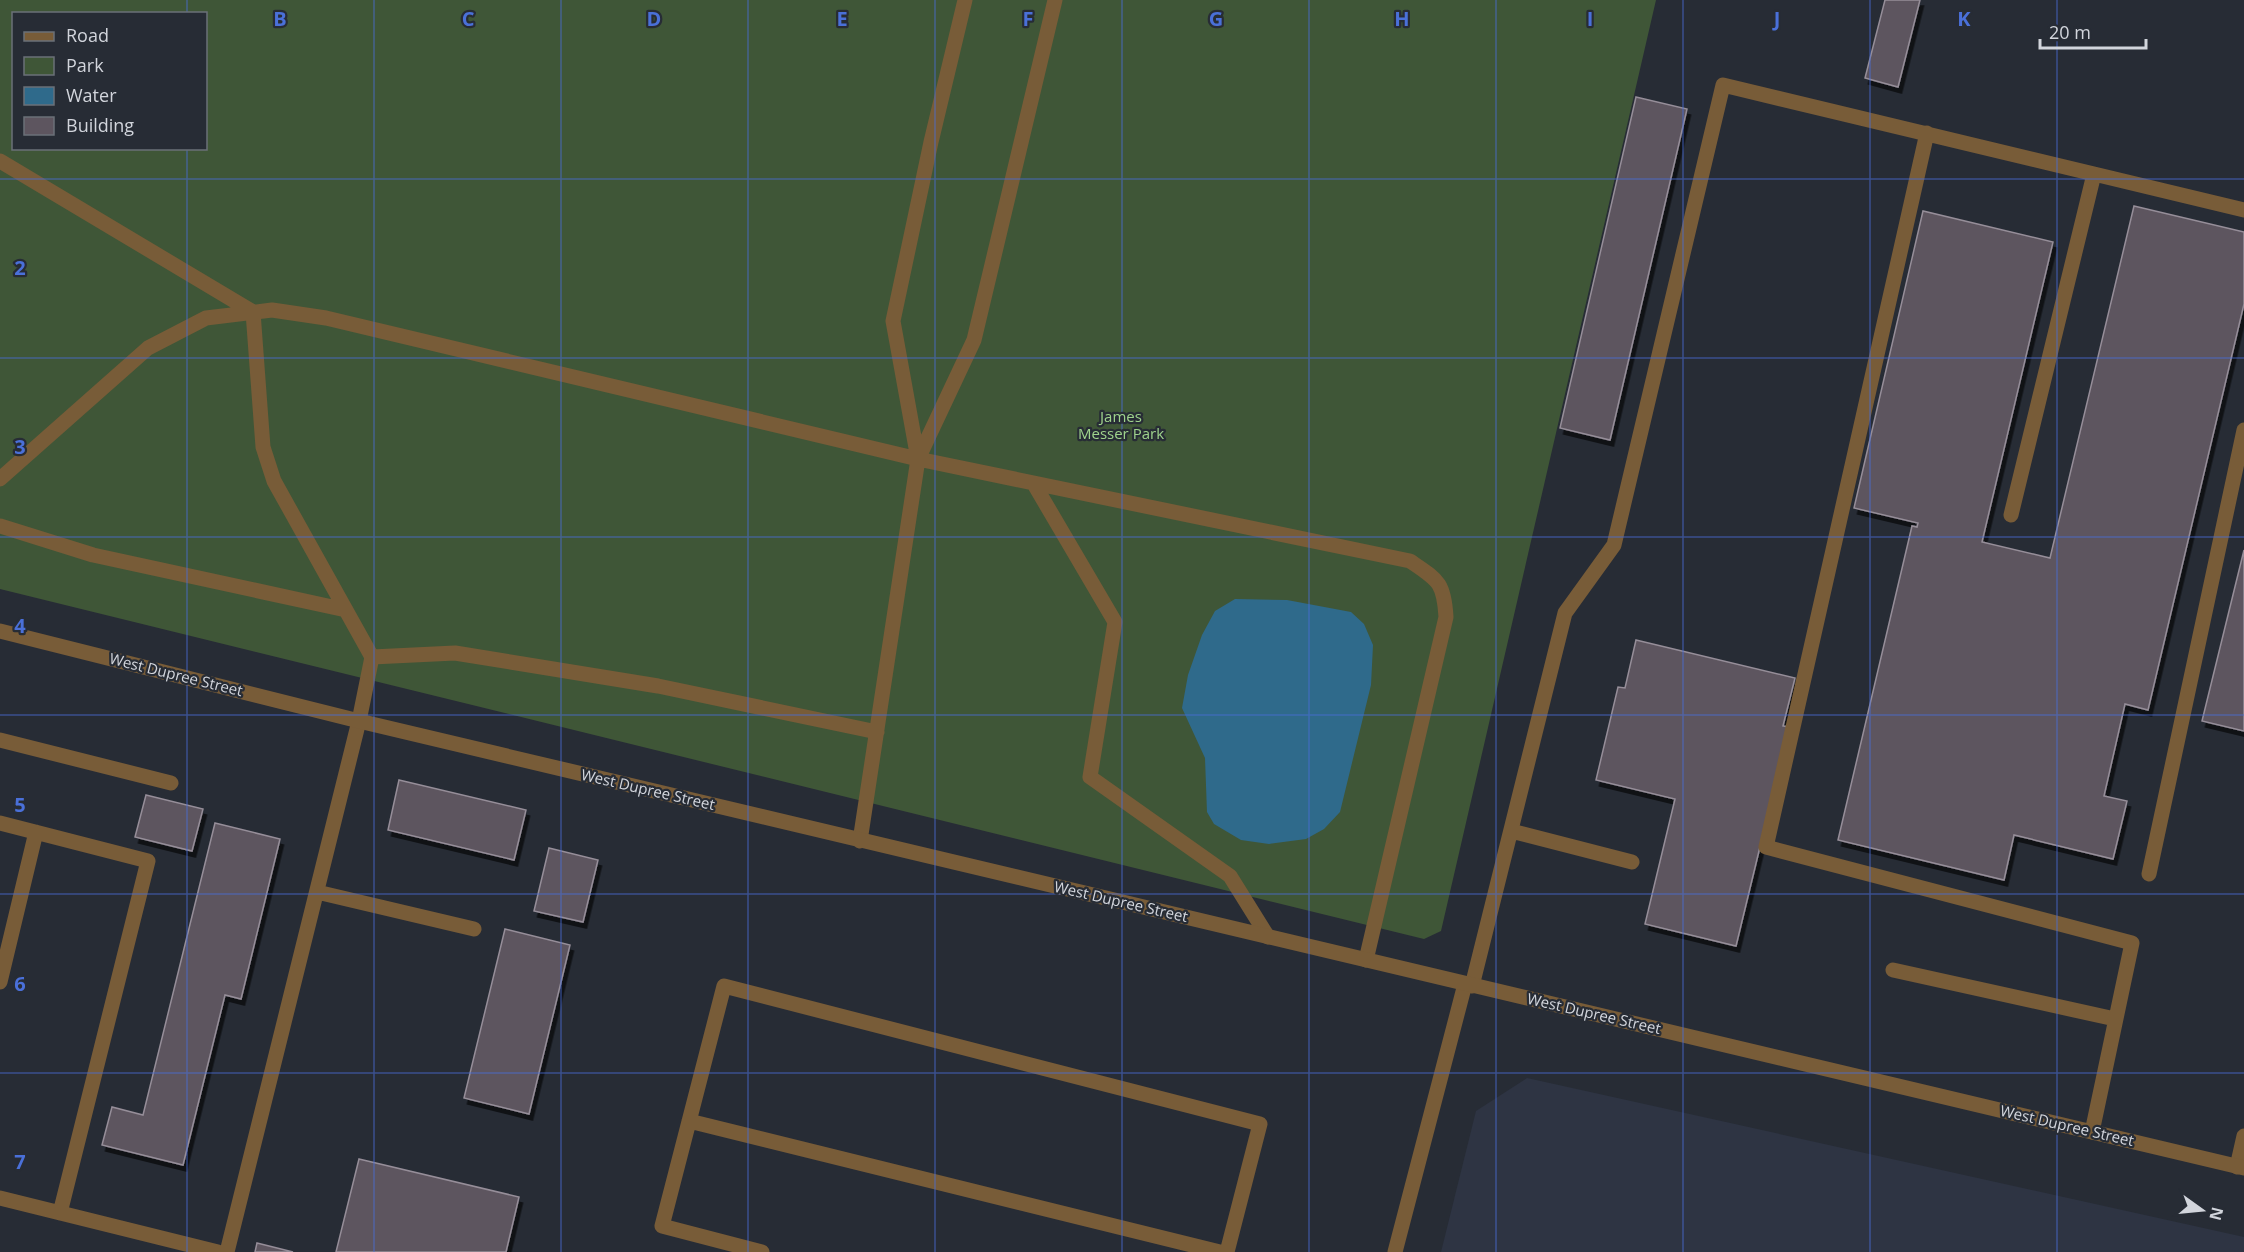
<svg xmlns="http://www.w3.org/2000/svg" width="2244" height="1252" font-family="'Open Sans',sans-serif">
<style>
.built{fill:#2e3443}
.green{fill:#3f5637;fill-rule:evenodd}
.water{fill:#2f6a8b}
.building{fill:#5d555f;stroke:#968e99;stroke-width:1.5;filter:url(#shadow)}
.lines{fill:none;stroke-linecap:round;stroke-linejoin:round}
.service{stroke:#785c38;stroke-width:15}
.minor{stroke:#785c38;stroke-width:15}
.tertiary{stroke:#785c38;stroke-width:15}
.grid{fill:none;stroke:#4a70d9;stroke-width:1.5;stroke-opacity:0.55}
.labels{text-anchor:middle;stroke-width:4.5;stroke-linejoin:round;paint-order:stroke}
.park-label{font-size:15px;fill:#9fd38c;stroke:#272c35}
.street-label{font-size:15px;fill:#d2d5dc;stroke:#272c35}
.grid-label{font-size:20px;text-anchor:middle;font-weight:bold;fill:#4a70d9;stroke:#272c35;stroke-width:4.5;stroke-linejoin:round;paint-order:stroke}
</style>
<defs>
<filter id="shadow"><feDropShadow dx="3.5" dy="6" stdDeviation="0" flood-color="#0009"/></filter>
</defs>
<rect width="100%" height="100%" fill="#272c35"/>
<path class="built" d="M1527,1078l717,159v15h-803l35,-141z"/>
<path class="green" d="M0,0h1656l-215,931 -17,8 -1424,-350zM14,14h192v134h-192z"/>
<path class="water" d="M1235,599l52,1 64,12 13,12 9,21 -2,40 -31,127 -16,17 -18,10 -37,5 -28,-4 -27,-16 -7,-12 -2,-54 -23,-50 6,-33 14,-40 13,-24z"/>
<path class="building" d="M1885,0h35l-22,87 -33,-9z
M1636,97l51,12 -77,331 -50,-12z
M2134,206l110,26v72l-96,406 -23,-6 -21,92 23,5 -14,58 -99,-24 -10,45 -166,-40 74,-314 5,1 1,-4 -64,-15 69,-297 130,31 -71,300 68,16z
M2244,550v181l-42,-10z
M1636,640l159,38 -12,48 6,1 -53,219 -91,-22 30,-125 -79,-19 22,-93 7,1z
M399,780l127,30 -12,50 -126,-30z
M146,795l57,14 -11,42 -57,-14z
M215,823l65,16 -39,160 -16,-4 -42,170 -81,-20 10,-38 31,8z
M549,848l49,12 -15,62 -49,-11z
M505,929l65,16 -41,169 -65,-16z
M359,1159l160,38 -13,55h-170z
M257,1243l36,9h-38z"/>
<g class="lines">
<path class="service" d="M1927,133l-161,714 366,96 -40,189
M0,161l253,151 10,135 11,34 98,176 -13,64 -132,531
M918,459l-25,-138 38,-179 34,-142
M0,479l148,-131 58,-30 66,-8 54,8 592,141 492,102c28,19 34,21 36,56l-80,343
M1034,484l81,138 -25,155 140,99 38,61
M2011,515l83,-341
M0,526l93,29 253,55
M372,657l83,-4 203,33 219,46
M0,740l171,43
M0,823l148,38 -88,352
M1511,831l121,31
M860,841l58,-382 56,-119 81,-340
M2149,874l95,-444
M317,892l157,37
M1893,970l222,49
M0,982l36,-150
M1472,986l93,-373 49,-68 109,-460 521,125
M689,1121l531,131
M2237,1167l7,-31
M0,1198l218,54
M762,1252l-100,-26 62,-240 536,138 -33,128"/>
<path class="minor" d="M1395,1252l70,-268"/>
<path class="tertiary" d="M0,631l359,90 1885,447"/>
</g>
<path class="grid" d="M187,0v14M374,0v1252M561,0v1252M748,0v1252M935,0v1252M1122,0v1252M1309,0v1252M1496,0v1252M1683,0v1252M1870,0v1252M2057,0v1252M187,148v1104M0,179h2244M0,358h2244M0,537h2244M0,715h2244M0,894h2244M0,1073h2244"/>
<g class="labels">
<g class="park-label">
<text x="1121" y="422">James<tspan x="1121" dy="17">Messer Park</tspan></text>
</g>
<g class="street-label">
<text transform="translate(176 675) rotate(14)" y="5">West Dupree Street</text>
<text transform="translate(648 790) rotate(13)" y="5">West Dupree Street</text>
<text transform="translate(1121 902) rotate(13)" y="5">West Dupree Street</text>
<text transform="translate(1594 1014) rotate(13)" y="5">West Dupree Street</text>
<text transform="translate(2067 1126) rotate(13)" y="5">West Dupree Street</text>
</g>
</g>
<g class="grid-label">
<text x="280" y="26">B</text>
<text x="468" y="26">C</text>
<text x="654" y="26">D</text>
<text x="842" y="26">E</text>
<text x="1028" y="26">F</text>
<text x="1216" y="26">G</text>
<text x="1402" y="26">H</text>
<text x="1590" y="26">I</text>
<text x="1777" y="26">J</text>
<text x="1964" y="26">K</text>
<text x="20" y="275">2</text>
<text x="20" y="454">3</text>
<text x="20" y="633">4</text>
<text x="20" y="812">5</text>
<text x="20" y="991">6</text>
<text x="20" y="1169">7</text>
</g>
<rect x="12" y="12" width="195" height="138" fill="#272c35" stroke="#6b7078" stroke-width="1.5"/>
<rect x="24" y="32" width="30" height="9" fill="#785c38" stroke="#6b7078" stroke-width="1.5"/>
<text x="66" y="42" font-size="18" fill="#d2d5dc">Road</text>
<rect x="24" y="57" width="30" height="18" fill="#3f5637" stroke="#6b7078" stroke-width="1.5"/>
<text x="66" y="72" font-size="18" fill="#d2d5dc">Park</text>
<rect x="24" y="87" width="30" height="18" fill="#2f6a8b" stroke="#6b7078" stroke-width="1.5"/>
<text x="66" y="102" font-size="18" fill="#d2d5dc">Water</text>
<rect x="24" y="117" width="30" height="18" fill="#5d555f" stroke="#6b7078" stroke-width="1.5"/>
<text x="66" y="132" font-size="18" fill="#d2d5dc">Building</text>
<g transform="translate(2202 1210) rotate(105)" stroke="#272c35" stroke-width="4.5" paint-order="stroke">
<path d="M0-4.5L10 22L0 15L-10 22Z" fill="#d2d5dc"/>
<text y="-9" font-size="16" font-weight="bold" text-anchor="middle" fill="#d2d5dc">N</text>
</g>
<path d="M2040 39v9h106v-9" fill="none" stroke="#d2d5dc" stroke-width="3"/>
<text x="2049" y="39" font-size="18" fill="#d2d5dc" stroke="#272c35" stroke-width="4.5" paint-order="stroke">20 m</text>
</svg>
